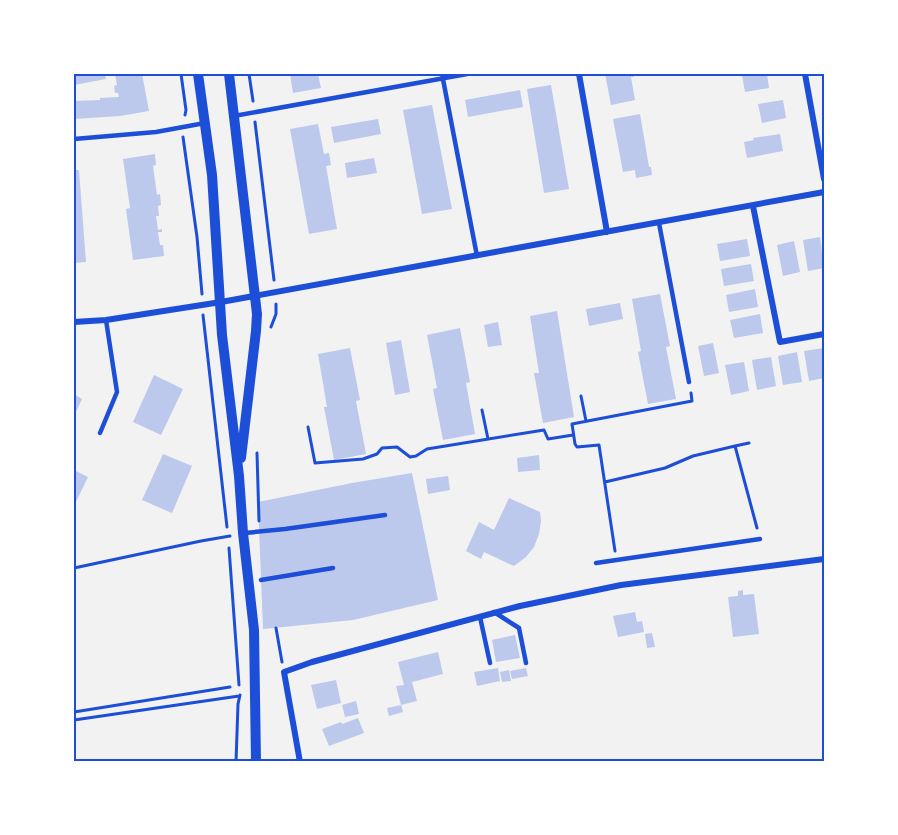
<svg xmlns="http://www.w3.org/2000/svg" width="898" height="835" font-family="'DejaVu Sans',sans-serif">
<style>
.building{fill:#bdc9ec}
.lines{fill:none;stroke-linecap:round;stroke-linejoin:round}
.path{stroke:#1d4ed8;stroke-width:3}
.service{stroke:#1d4ed8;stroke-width:4.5}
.minor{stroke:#1d4ed8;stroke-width:6}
.tertiary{stroke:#1d4ed8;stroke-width:10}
.neatline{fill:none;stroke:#1d4ed8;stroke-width:2}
</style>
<rect width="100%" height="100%" fill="#f2f2f2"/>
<path class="building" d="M74,74h31l1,5 -32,6z
M115,74h27l7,37 -29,5 -46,3v-18l26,-1v-2l19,-1 -1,-4h-3l-1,-7 3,-1z
M290,74h28l3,14 -28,5z
M605,74h28l1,3h-3l4,23 -24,5z
M750,74h17l2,14 -24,4 -3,-17z
M551,85l18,104 -25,4 -17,-104z
M520,90l3,17 -55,10 -3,-17z
M783,100l3,18 -24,5 -4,-19z
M432,105l20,104 -30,5 -19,-104z
M640,114l9,53h2l1,8 -16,3 -1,-8 -12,2 -10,-53z
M378,119l3,15 -47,9 -3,-16z
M318,124l6,30 5,-1 2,12 -5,1 11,63 -28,5 -19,-105z
M780,134l3,17 -36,7 -3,-16 10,-2 -1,-2z
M155,154l1,11 -3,1 4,29 3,-1 1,11 -3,1 1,10h-3l2,14 4,-1v3h-4l2,13h3l1,11 -31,4 -7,-51 4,-1 -7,-49z
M374,158l3,15 -30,5 -2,-15z
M74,170h5l7,92 -12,1z
M820,237l4,31 -16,3 -5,-31z
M747,239l3,17 -30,5 -3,-17z
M794,241l6,31 -17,4 -6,-31z
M751,264l3,17 -30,5 -3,-17z
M755,289l3,18 -29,5 -3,-17z
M660,294l10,52 -4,1 10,52 -28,5 -10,-52 3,-1 -9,-52z
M620,303l3,16 -34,7 -3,-17z
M557,311l17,106 -31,6 -9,-50h5l-9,-57z
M760,314l3,19 -29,5 -4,-18z
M498,322l4,23 -14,2 -4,-22z
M460,328l10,54 -4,1 9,51 -32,6 -10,-51 4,-1 -10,-53z
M401,340l9,52 -15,3 -9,-52z
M713,343l6,30 -15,3 -6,-30z
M350,348l10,52 -4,1 10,53 -32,6 -10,-53h3l-9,-53z
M824,348v30l-15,3 -5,-30z
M797,352l5,30 -19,3 -5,-29z
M771,357l5,29 -19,4 -5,-30z
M744,362l5,29 -18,4 -6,-30z
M154,375l29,14 -22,46 -28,-13z
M74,394l8,5 -8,17z
M163,454l29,12 -20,47 -30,-13z
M539,455l1,15 -22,2 -1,-14z
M74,470l14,7 -14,29z
M412,473l26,127 -85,20 -90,9 -5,-127 94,-19z
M448,476l2,14 -22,4 -2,-15z
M509,498l31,14 1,9 -2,13 -5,13 -8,10 -12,9 -30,-14 -3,7 -15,-8 13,-29 15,8z
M743,590v5l11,-1 5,40 -26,3 -5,-40 10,-1v-5z
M635,612l2,10 5,-1 2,11 -26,5 -5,-21z
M652,633l3,14 -8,1 -2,-14z
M515,635l5,23 -24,4 -4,-22z
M438,652l5,22 -31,8 5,19 -16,4 2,7 -14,4 -2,-8 14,-3 -5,-19 8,-1 -6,-23z
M498,668l2,13 -23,5 -3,-14z
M526,668l2,8 -16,3 -2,-8z
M509,670l2,11 -9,1 -2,-10z
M336,680l5,23 -24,6 -6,-24z
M356,701l3,13 -14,3 -3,-12z
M358,718l6,15 -35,13 -7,-17 19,-7 1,2z"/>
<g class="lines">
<path class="path" d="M181,74l5,36 -1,5
M249,74l4,27
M255,122l19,158
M183,137l14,100 5,57
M203,315l24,212
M271,327l5,-13v-10
M581,396l5,25
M482,410l6,29
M308,427l7,36 48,-4 14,-5 5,-6 15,-1 13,10 6,-1 11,-7 117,-19 4,9 25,-4
M735,446l14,-3
M257,453l2,68
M605,482l60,-14 28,-12 42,-10 22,82
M229,548l10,137
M615,551l-16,-106 -22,2 -2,-3 -3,-20 120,-23 -1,-8
M74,568l127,-27 29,-5
M276,628l6,34
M74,712l156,-25
M74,720l165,-24
M236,762l2,-58 2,-9"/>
<path class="service" d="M442,74l35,182
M234,116l233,-42
M74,139l82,-7 49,-9
M659,223l30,159
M100,433l17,-41 -11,-72
M245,533l40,-4 100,-14
M596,563l164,-24
M261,580l72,-12
M494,612l25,16 7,35
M480,617l10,46"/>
<path class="minor" d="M579,74l28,158
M805,74l19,105
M753,206l27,136 44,-8
M74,322l32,-2 115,-18 603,-110
M300,762l-16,-90 28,-10 208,-56 101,-21 203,-26"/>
<path class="tertiary" d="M198,74l14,101 10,160 17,141 4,57 11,97 2,132
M229,74l28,240 -1,17 -15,127"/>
</g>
<rect width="898" height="835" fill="none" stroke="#ffffff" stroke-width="150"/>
<rect x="75" y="75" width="748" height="685" class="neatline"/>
</svg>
